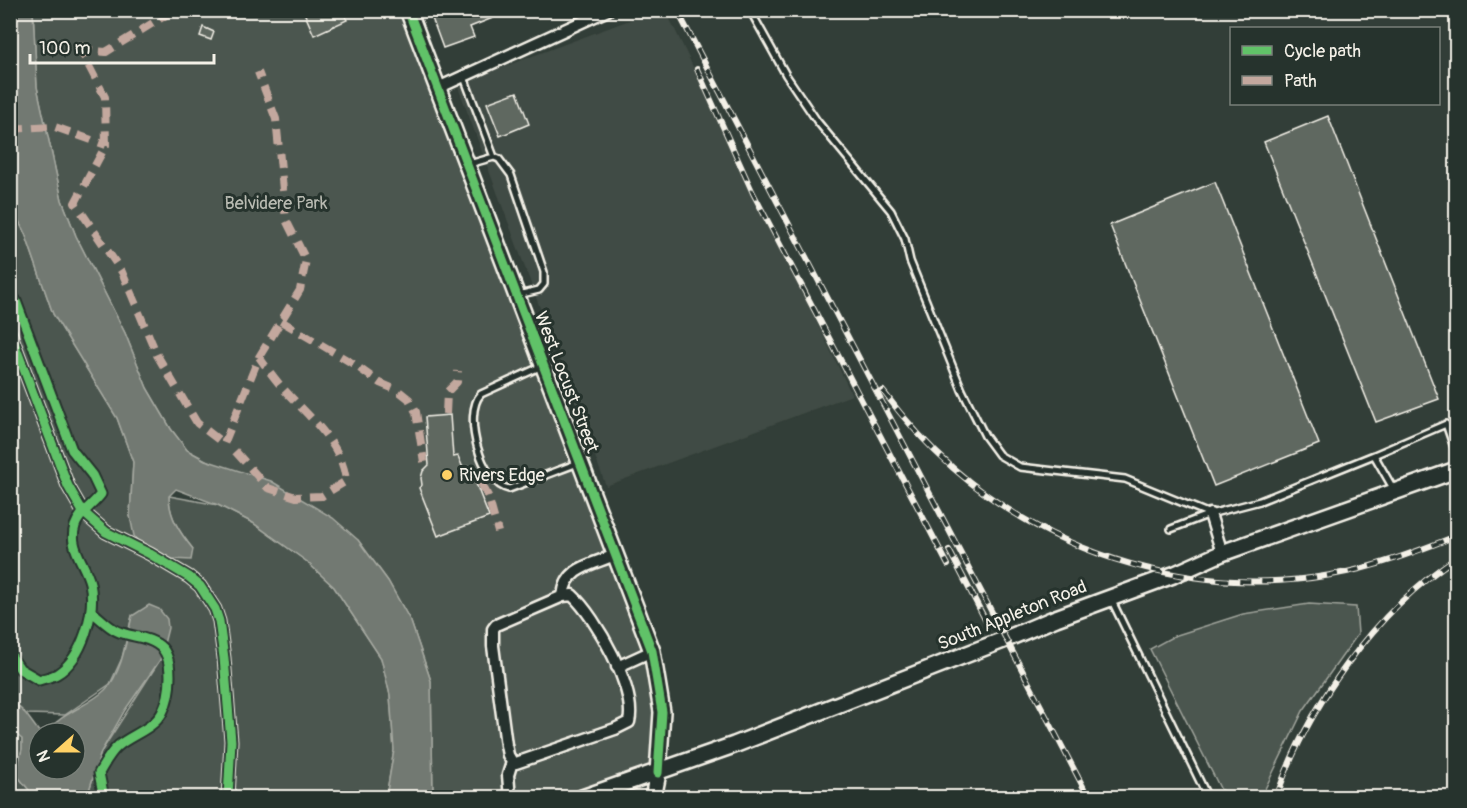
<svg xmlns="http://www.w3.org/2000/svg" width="1467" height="808" font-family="Pangolin,sans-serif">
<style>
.built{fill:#404b44}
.green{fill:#4c564f;stroke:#a0a49c;stroke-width:1.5}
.water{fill:#727972;stroke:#a6a9a1;stroke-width:1.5}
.building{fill:#5f6861;stroke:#f4f1e8;stroke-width:1.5}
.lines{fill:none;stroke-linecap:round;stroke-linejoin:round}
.lane-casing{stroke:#f4f1e8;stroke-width:10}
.street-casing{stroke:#f4f1e8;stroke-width:15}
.secondary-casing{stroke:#f4f1e8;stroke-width:20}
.lane{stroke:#26332d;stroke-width:5}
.street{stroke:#26332d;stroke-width:10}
.secondary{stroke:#26332d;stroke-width:15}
.rail-casing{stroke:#f4f1e8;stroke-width:6}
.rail{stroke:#26332d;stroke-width:4;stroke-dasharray:11;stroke-linecap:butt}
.quiet{stroke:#c3a89e;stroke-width:8;stroke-dasharray:15 8;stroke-linecap:butt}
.cycleway-casing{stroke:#26332d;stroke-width:13}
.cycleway{stroke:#61c268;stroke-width:9}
.poi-dot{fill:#ffd166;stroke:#26332d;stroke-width:2}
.labels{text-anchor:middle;stroke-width:6;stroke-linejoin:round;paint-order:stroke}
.park-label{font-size:18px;fill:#b9bbb2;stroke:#26332d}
.street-label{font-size:18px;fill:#f4f1e8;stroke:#26332d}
.poi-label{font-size:18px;fill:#f4f1e8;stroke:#26332d;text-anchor:start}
</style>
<rect width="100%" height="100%" fill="#323e38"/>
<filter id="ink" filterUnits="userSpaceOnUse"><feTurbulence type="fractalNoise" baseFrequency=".0167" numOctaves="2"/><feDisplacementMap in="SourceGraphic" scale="12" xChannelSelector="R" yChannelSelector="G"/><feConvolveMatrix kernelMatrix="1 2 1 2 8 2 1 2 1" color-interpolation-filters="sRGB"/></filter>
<g filter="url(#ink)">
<path class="built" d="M654,11h12l186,384 -246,91 -149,-402z"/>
<path class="green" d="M33,11h375l244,640 6,122 -77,24h-148l-2,-116 -20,-59 -23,-41 -30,-41 -171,-90 -16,-21 -24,-41 -22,-55 -49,-97 -14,-36 -25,-113z
M10,204l16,32 27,78 64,104 16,44 -3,54 63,33c-13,-16 -24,-32 -24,-53l49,9 35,18 53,38 28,26 47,71 9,37 4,55 -8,47h-299l14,-45 59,-92 -28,-44 -10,42 -12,26 -45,31 -39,-1 -15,-14z
M1309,604l47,3 2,27 -55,77 -42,86h-28l-12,-7 -71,-141 24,-13 69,-22z
M10,730l12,9v10l-6,25 13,16 1,7h-19z"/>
<path class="water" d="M10,11h23l4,76 25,113 14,36 49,97 22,55 24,41 16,21 18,10 66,21 62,37 25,22 30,41 23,41 20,59 2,116h-47l8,-47 -4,-55 -9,-37 -47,-71 -28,-26 -53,-38 -35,-18 -42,-16 -7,7c0,21 11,37 24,53l-2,11 -20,-1 -30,-14 -7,-9 -4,-20 3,-54 -16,-44 -64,-104 -27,-78 -15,-32z
M149,605l10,4 8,10 1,9 -8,32 -35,50 -24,42 -14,45h-58v-7l-13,-16 6,-25v-10l-11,-9v-30l15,14 14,19 -1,36h36v-36h-30c18,-21 43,-27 60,-43 17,-16 22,-53 27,-74z"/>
<path class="building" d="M303,10h39l5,10 -33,15z
M429,10h84l-43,17 4,10 -31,11z
M521,10h23l-20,8z
M203,27l11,5 -3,8 -11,-4z
M517,92l12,32 -29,12 -13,-33z
M1328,116l111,283 -63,23 -112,-280z
M1215,182l104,262 -105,42 -104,-261z
M450,415l3,42 5,-1 5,12 6,-2 20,51 -51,19 -19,-48 3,-3 -1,-7 2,-7 6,-6 -4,-48z"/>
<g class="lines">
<g class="lane-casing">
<path id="lane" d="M750,10l36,65 31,46 74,90 14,28 5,22 52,129 23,46 14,19 21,12 105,12 85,35
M464,77l30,80
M469,164l25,-7 5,2 12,16 33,97v12l-5,6 -21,5
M542,366l-61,28c-19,20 0,90 28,95l69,-26
M1374,455l20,35
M1171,529l39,-15 50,-13 114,-46 72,-31 10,29
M1111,599l97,199"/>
</g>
<g class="street-casing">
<path id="street" d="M438,88l170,-78
M10,332l58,154 15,26 23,20 44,22 39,23 11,9 15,23 4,12 5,37 7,83 -3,57
M1210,514l12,39
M563,596c3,-29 28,-31 52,-41
M617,667l35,-16
M510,798l-2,-23 4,-13 -4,-7 -2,-10 -13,-99v-17l3,-4 67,-29 9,-1c24,22 65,95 57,127l-14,7 -99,34 -4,-1"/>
</g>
<g class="secondary-casing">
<path id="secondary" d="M408,10l244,641 10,61 -4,61 -5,25
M582,798l152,-53 272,-106 50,-21 117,-43 49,-22 234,-83"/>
</g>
<use href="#lane" class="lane"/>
<use href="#street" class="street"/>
<use href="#secondary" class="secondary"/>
<g class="rail-casing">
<path id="rail" d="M677,10l412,788
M697,69l56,124 195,372
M883,391c21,28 44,54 70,77 103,90 244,130 378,107 43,-7 84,-23 125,-39
M949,550l39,75
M1276,798c31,-91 100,-188 180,-240"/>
</g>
<use href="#rail" class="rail"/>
<path class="quiet" d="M78,45l27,52 1,48 -31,58 47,69 35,83 40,68 27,21 35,-87 41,-67 6,-30 -20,-40 -10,-101 -18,-47
M78,45l15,6 13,1 68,-42
M10,129l42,-3 54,19
M281,321l71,42 28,20 19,8 10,8 7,13 8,50
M446,414l1,-22 10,-10 1,-11
M235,451l33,37 28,9 26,-1 24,-15c-3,-34 -32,-60 -55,-84 -12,-12 -22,-26 -32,-40
M481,483l7,13 10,36"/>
<g class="cycleway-casing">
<path id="cycleway" d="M408,10l244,641 10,61 -4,61
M10,291l6,10 56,149 20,25 9,19c-8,11 -22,19 -26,32 -7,21 10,37 15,57 6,28 -7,75 -33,91 -5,3 -12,4 -18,6l-19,-11 -10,-15
M10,332l58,154 15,26 23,20 44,22 39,23 11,9 15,23 4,12 5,37 7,83 -3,57
M91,611c8,6 17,16 26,20 13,6 28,5 40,13 19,11 14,52 5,69 -9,16 -31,22 -44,33 -9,8 -13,17 -19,27l5,25"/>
</g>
<use href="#cycleway" class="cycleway"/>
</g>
</g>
<circle class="poi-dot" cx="447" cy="475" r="6"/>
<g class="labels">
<g class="park-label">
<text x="276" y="209">Belvidere Park</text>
</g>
<g class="street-label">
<text transform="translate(567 382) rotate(69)" y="6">West Locust Street</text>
<text transform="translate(1012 615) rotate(-22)" y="6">South Appleton Road</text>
</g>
<g class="poi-label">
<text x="459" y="481">Rivers Edge</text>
</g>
</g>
<rect width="1467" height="808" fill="none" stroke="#26332d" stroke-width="36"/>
<rect x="18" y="18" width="1431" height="772" fill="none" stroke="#f4f1e8" stroke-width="2" filter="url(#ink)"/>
<rect x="1230" y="27" width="210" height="78" fill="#26332d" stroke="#787f78" stroke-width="1.5"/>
<rect x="1242" y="46" width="30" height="9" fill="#61c268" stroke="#787f78" stroke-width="1.5"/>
<text x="1284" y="57" font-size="18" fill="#f4f1e8">Cycle path</text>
<rect x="1242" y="76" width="30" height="9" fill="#c3a89e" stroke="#787f78" stroke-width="1.5"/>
<text x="1284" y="87" font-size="18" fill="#f4f1e8">Path</text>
<g transform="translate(57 751) rotate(249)"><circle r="28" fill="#26332d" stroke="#787f78" stroke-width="1.5"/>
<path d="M0-4.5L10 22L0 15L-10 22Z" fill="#ffd166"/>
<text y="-9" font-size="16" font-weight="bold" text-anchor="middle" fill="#f4f1e8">N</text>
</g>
<path d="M30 54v9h184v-9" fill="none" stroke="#f4f1e8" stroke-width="3"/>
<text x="39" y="54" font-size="18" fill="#f4f1e8" stroke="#26332d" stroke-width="4.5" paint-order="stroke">100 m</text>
</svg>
